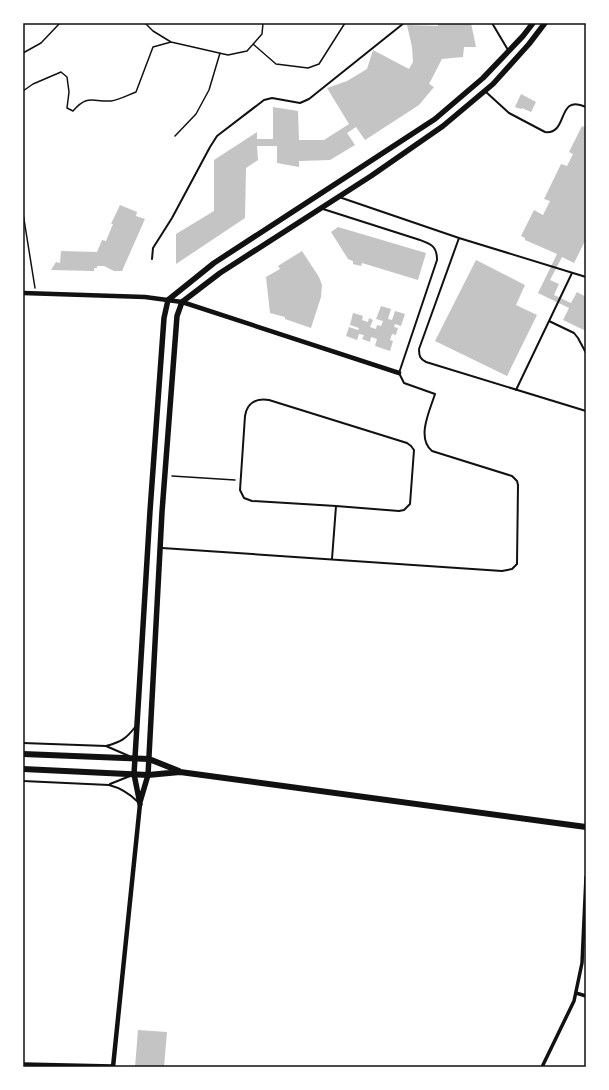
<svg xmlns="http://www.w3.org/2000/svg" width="609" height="1090" font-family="Lato,sans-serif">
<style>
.building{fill:#c4c4c4}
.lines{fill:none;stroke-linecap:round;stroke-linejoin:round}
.path{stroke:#111;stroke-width:1.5}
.service{stroke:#111;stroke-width:2}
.minor{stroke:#111;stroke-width:3.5}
.tertiary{stroke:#111;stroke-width:4.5}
.secondary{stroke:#111;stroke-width:5.5}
.primary{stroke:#111;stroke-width:6}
.neatline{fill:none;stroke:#111;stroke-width:1.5}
</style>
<rect width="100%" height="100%" fill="#fff"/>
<path class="building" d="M438,23h33l5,24h-12l-1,10 -21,2 -13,25 5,3 -15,18 -54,35 -9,-13 -9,6 8,12 -25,15 -31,1v6l-22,-4v-17h-20l1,14 -12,8 -1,50 -69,46v-30l38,-23v-51l43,-28v7h16v-32l25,4 1,29h25l25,-16 -22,-36 20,-7 20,-12 6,-19 36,19 4,-7 -1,-15 -5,-22 31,1z
M521,94l15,8 -5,10 -9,-4 -1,1 -6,-2z
M582,126l4,2v111l-12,24 -12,-6 -12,23 9,4 -5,11 17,8 6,-11 9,5v34l-23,-11 6,-12 -31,-15 19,-39 -32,-14v-2l-4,-2 13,-26 9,5 7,-14 -6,-2 17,-35 6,2 6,-12 -4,-2z
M120,205l17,7 -1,4 9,3 -23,52h-8l-10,-5h-7v2h-3v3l-43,-1 5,-8 4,1 1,-12 36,1 5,-12 4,1 7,-17h-2z
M338,227l88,26 -8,27 -56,-17 -1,3 -8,-2v-3l-5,-2 -17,-27z
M302,251l17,26 3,8 -1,12 -10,31 -26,-9v-2l-15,-4 -4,-36 14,-8 -2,-3z
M476,260l49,25 -9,20 21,10 -30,61 -72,-35z
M381,306l10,3 -3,10 4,1 3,-9 10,3 -4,12 -6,-2 -1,3 4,1 -2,7 -4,-1 -2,6 3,1 -3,10 -15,-5 2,-7 -6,-2 -1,5 -8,-3 2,-4 -5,-1 -2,6 -11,-4 3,-9 9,3 1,-2 -9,-3 3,-12 10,3 -1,4 6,2 1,-4 4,2 -3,7 6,2 1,-4 4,1 2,-5 -7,-2z
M138,1030l29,2 -3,35h-29z"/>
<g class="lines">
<path class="path" d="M145,23l8,8 18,11 57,13 19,-4 15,-17 1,-11
M253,44l23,20 32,4 11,-4 26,-41
M23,53l18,-10 19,-20
M23,91l10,-7 28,-12 6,5 2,15 -2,16 6,3c15,-17 19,-9 38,-10 8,-1 17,-6 25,-9l17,-45 18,-5
M175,136l21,-22 13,-24 11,-37
M23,213l12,75
M172,476l63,4"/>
<path class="service" d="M492,23l16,27
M486,92l23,21 36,19c24,3 11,-39 41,-25
M339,197l120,41 127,39
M459,238l-40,111c0,7 1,10 7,13l160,49
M152,259l1,-11 19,-30 38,-71 7,-11 47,-36 8,-2 28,5 9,-4 95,-76
M549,321l25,12 4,5 8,15
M516,390l56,-117
M162,548l340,23 10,-2 5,-5 1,-79 -1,-4 -5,-5 -80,-25c-16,-13 -2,-41 3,-57l-31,-11 -5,-10 38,-113c0,-14 -6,-16 -17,-20l-97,-31
M332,559l4,-53 63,5 5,-1 6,-6 4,-54 -3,-4 -4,-3 -138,-43c-13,-2 -22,3 -24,16l-5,74 4,8 8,3 84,5
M23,743l83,3c15,-4 20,-7 30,-20
M106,746l23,10
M23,781l86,4c12,3 20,8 29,17
M110,784l20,-8"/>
<path class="minor" d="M576,993l10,3
M23,1064l90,2
M542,1067l32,-66 8,-38 4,-86"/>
<path class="tertiary" d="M23,293l122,4 37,5 217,71
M113,1067l27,-263"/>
<path class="secondary" d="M140,802l8,-27 14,-263 15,-196 5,-14 38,-29 151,-97 72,-50 50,-42 36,-40 16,-21
M140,804l-6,-30 16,-263 14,-193 4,-18 46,-37 221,-144 48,-41 40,-42 10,-13"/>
<path class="primary" d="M23,754l126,5 30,12
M23,769l125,6 32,-3 406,55"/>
</g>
<rect width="609" height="1090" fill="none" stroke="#ffffff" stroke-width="48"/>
<rect x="24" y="24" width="561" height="1042" class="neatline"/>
</svg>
